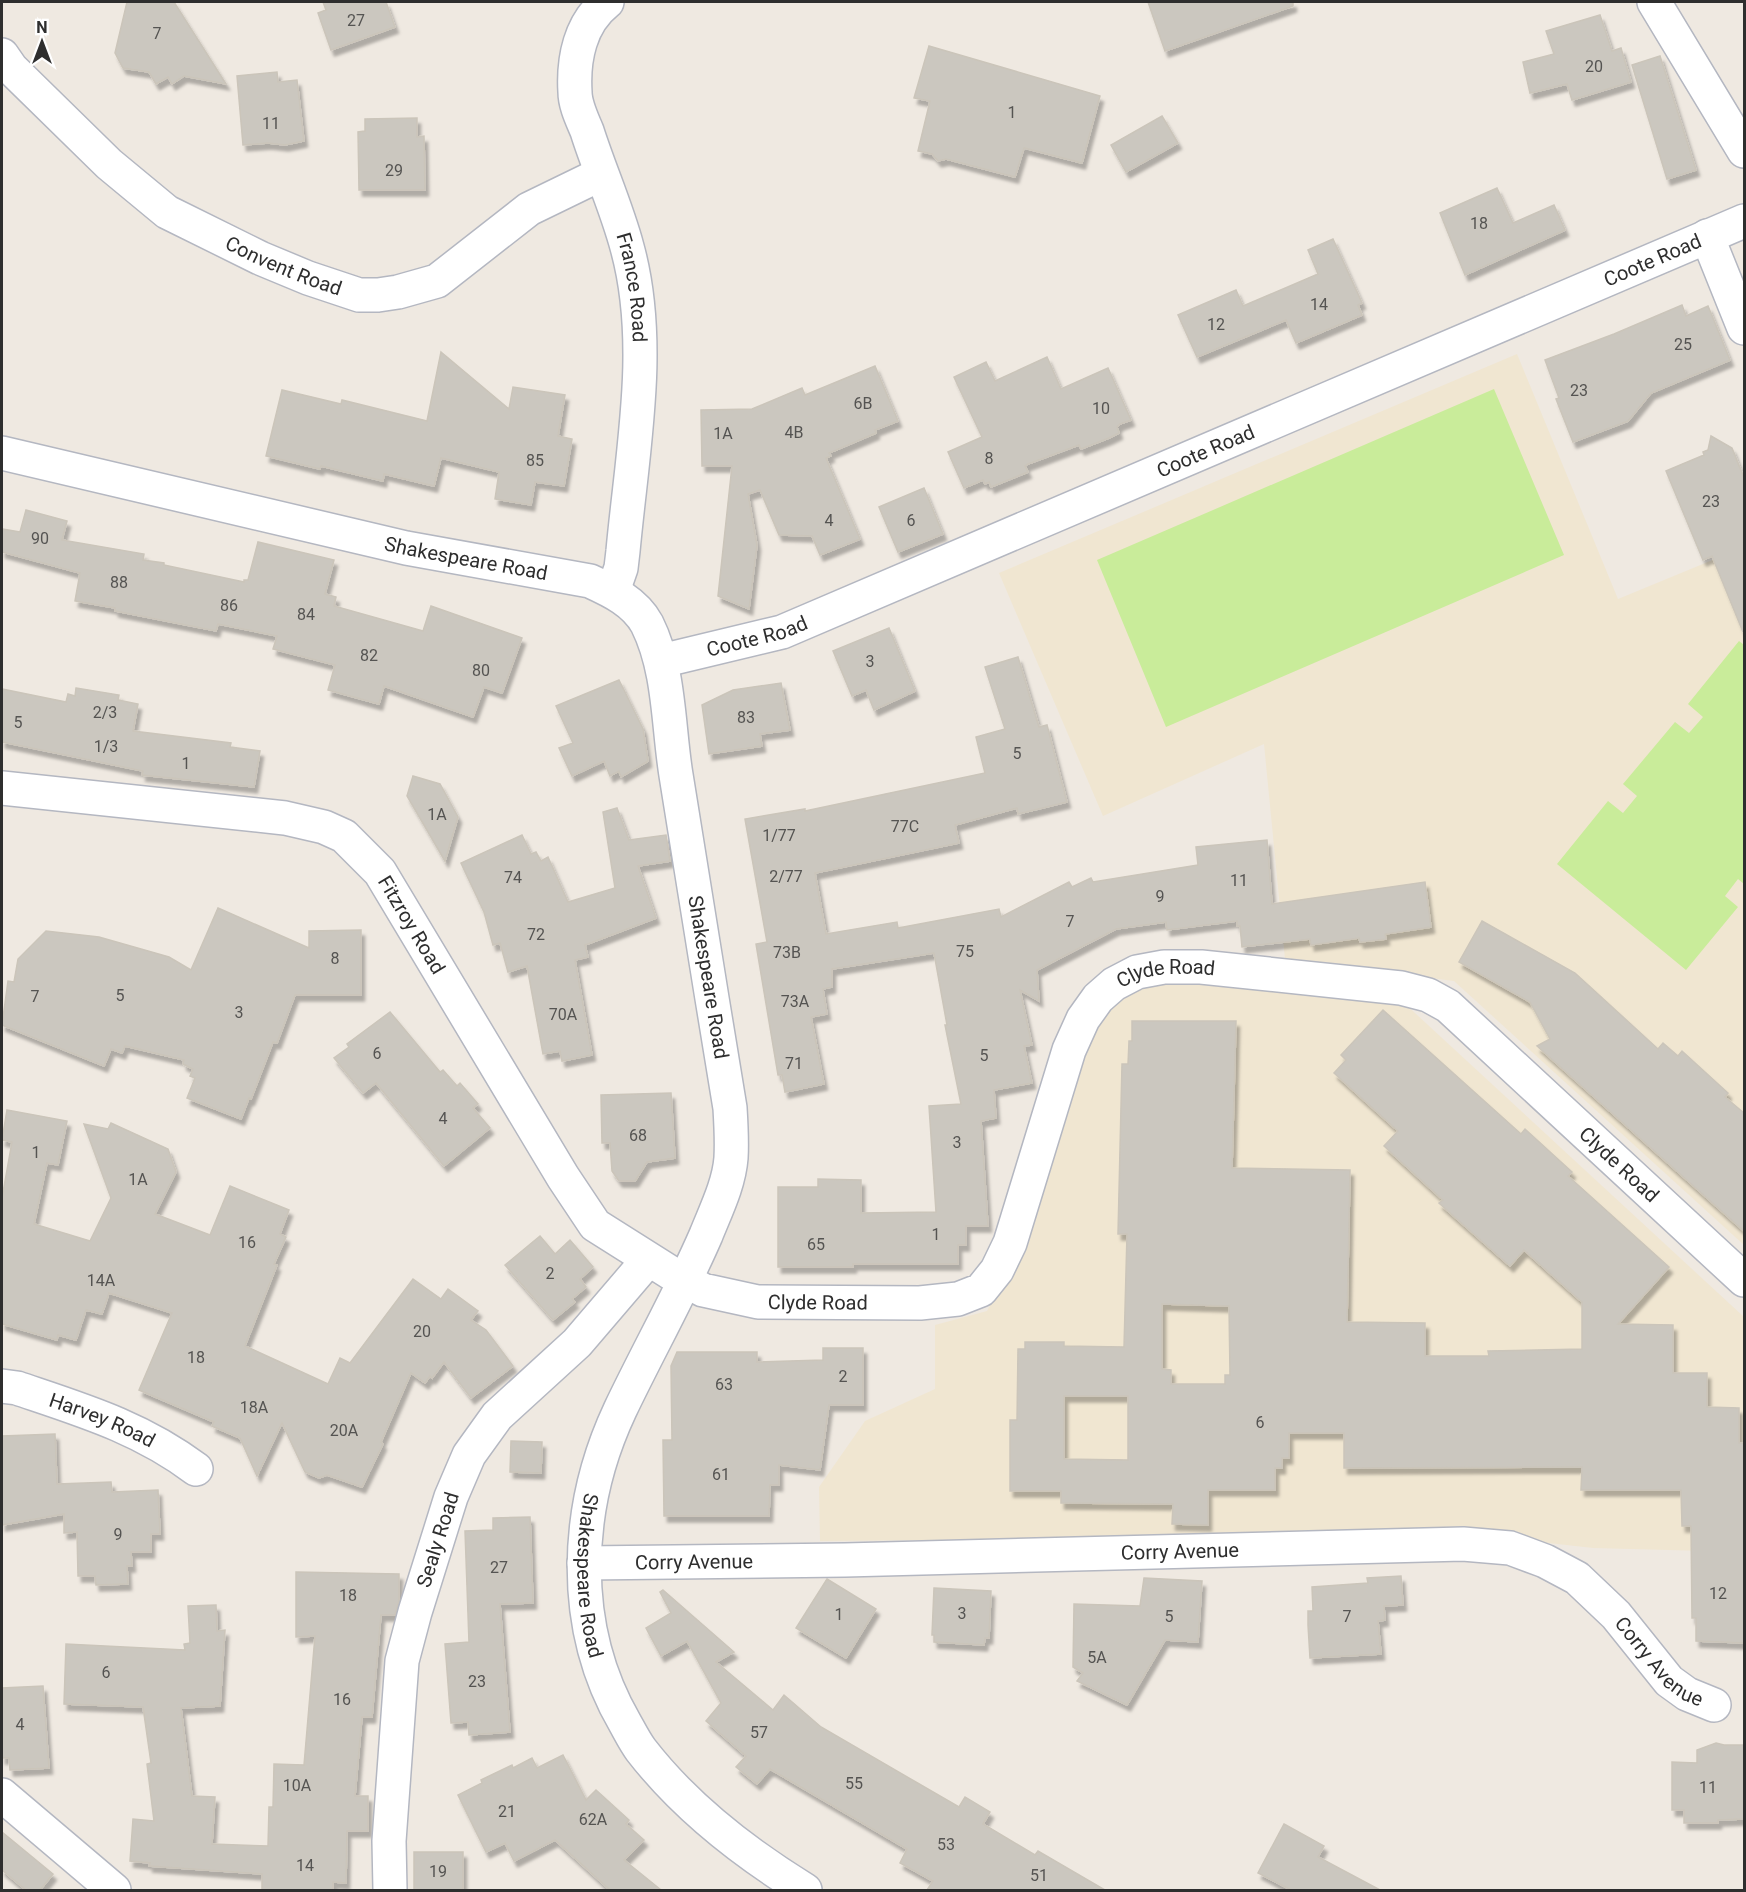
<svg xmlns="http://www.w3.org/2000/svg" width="1746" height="1892" font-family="Roboto,sans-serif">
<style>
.education{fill:#f0e6d1}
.pitch{fill:#c9ec9a}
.building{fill:#cbc7bf;stroke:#cbc5ba;stroke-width:1.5;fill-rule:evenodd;filter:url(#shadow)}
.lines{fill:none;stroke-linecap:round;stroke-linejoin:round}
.minor-casing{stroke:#b4b7c1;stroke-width:36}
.minor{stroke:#fff;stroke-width:33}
.labels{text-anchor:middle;stroke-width:6;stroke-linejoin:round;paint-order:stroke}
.number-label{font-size:16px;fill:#555452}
.street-label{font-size:20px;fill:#2e2e2e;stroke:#fff}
</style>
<defs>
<filter id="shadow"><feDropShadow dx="3.5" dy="6" stdDeviation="1.5" flood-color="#0004"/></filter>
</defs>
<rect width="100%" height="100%" fill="#efe9e1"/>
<path class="education" d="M1517,354l101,245 126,-52v698l-290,-264 -169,-22 -21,-215 -161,72 -104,-243z
M1162,978l240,23 342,316v235l-151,-4 -115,-13 -658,6 -1,-54 46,-66 70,-32v-64l52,-14 11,-21 86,-270z"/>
<path class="pitch" d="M1494,389l70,166 -398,172 -69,-167z
M1739,641l5,4v239l-6,-5 -13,17 13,11 -52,63 -129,-106 51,-63 15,12 14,-17 -14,-12 52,-62 14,11 14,-16 -15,-13z"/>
<path class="building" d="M127,2h47l52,82 -42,-8 -12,8 -4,-7 -12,7 -7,-12 -26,-4 -8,-15z
M323,2h63l9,25 -64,23 -13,-37 8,-3z
M1148,2h145v4l-128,45z
M1600,15l12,36 9,-3 10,34 -59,18 -5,-16 -37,9 -7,-31 31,-8 -8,-23z
M929,46l171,50 -18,67 -58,-15 -9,29 -69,-18 -8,2 -6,-7 -14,-3 12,-50 -16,-3z
M1660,56l36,114 -29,9 -35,-114z
M277,72l1,10 19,-2 7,61 -19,4 -17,-2 -25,2 -6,-69z
M1162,116l16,27 -52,29 -15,-27z
M417,118v19l7,-1 1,54h-66l-1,-58 7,-1v-12z
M1497,188l16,35 41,-18 11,25 -100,45 -25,-62z
M1333,239l29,64 -4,2 4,10 -66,28 -10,-23 -89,37 -19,-42 58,-25 7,16 75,-32 -10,-24z
M1682,305l4,11 22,-10 22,54 -79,33 -23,28 -55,21 -17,-43 3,-1 -14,-38 69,-26z
M441,352l68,57 4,-22 52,8 -7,41 14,3 -8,47 -29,-4 -4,23 -36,-6 4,-27 -58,-14 -7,28 -50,-12 -1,7 -62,-15 -1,3 -54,-13 16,-66 59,14 1,-4 85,21z
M1047,357l14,32 47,-21 23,52 -11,4 -3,3 2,6 -10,5 -28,11 -2,-4 -51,19 -3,2 3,6 -37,15 -2,-5 -4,2 -2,-4 -19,8 -16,-36 34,-15 -28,-60 32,-15 9,19z
M875,366l23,55 -23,9 1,3 -47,20 2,3 -5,2 34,81 -40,16 -8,-19 -33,-1 -19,-45 -12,4 9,51 -8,64 -31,-13 14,-130h-30l-1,-56 51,-1 50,-21 3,7z
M1711,436l21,12 12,30 -1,154 -31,-76 -9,4 -37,-89 38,-16 -1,-3 5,-2z
M924,488l19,46 -45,18 -19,-45z
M26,510l41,11 -5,19 82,14 -1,6 21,3v2l80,17v-2h4l10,-38 76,18 -9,34 11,3 -2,9 89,25 8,-25 91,32 -20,55 -18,-6 -11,30 -89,-31 -5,18 -51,-14 7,-25 -62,-16 4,-13 -59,-12 -2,7 -101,-20v-3l-40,-7 5,-28 -78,-21v-23l18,3z
M889,628l26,63 -41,19 -8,-20 -14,6 -19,-45z
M1018,657l21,70 8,-2 20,77 -49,12 -1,-6 -62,17 4,18 -144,30 11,61 71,-12 1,6 101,-19 2,8 68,-35 3,5 19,-9 2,4 105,-17 -2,-18 71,-7 5,64 153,-22 6,45 -46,7 1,5 -26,3 -1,-4 -48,7 -1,-6 -68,8 -2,-21h-3v-5l-70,9 -1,-8 -50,7 -79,41 2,31 -19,-11 12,55 -8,1 8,37 -38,7 2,28 -15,3 7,105h-22v19h-8v19h-105v3h-75v-80h40v-8l43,1v33l75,-1 -7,-106 32,-2 -16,-79h2l-13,-72 -102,16v18l-9,2 4,25 -16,3 13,67 -39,8 -3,-17h-4l-22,-131 11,-2 -22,-123 60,-10v2l180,-38 -9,-36 29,-8 -20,-62z
M619,680l24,49 5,32 -27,16 -2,-6 -9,5 -6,-15 -32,15 -13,-28 14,-5 -17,-37z
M781,683l9,47 -30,4 2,12 -53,8 -7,-49 31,-15z
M76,688l43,7 -1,5 20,4 -5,27 98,12 -1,4 30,4 -6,36 -112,-12 1,-4 -141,-29v-53l64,13 2,-8 7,2z
M413,776l27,8 18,33 -13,44 -38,-65z
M617,808l12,32 37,-5 4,26 -32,5 18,52 -71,27 3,12 -13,3 17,95 -30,6 -2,-10 -17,3 -16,-88 -19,6 -8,-29 -7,2 -9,-33 -23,-49 61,-28 9,19 5,-2 5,9 7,-4 20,45 47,-14 -12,-76z
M218,908l91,40v-17l52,-1v65h-66l-18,48 -4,-1 -22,57 -2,-1 -8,21 -54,-21 8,-20 -5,-2 3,-7 -10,-5 1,-4 -59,-14 -3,7 -11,-4 -7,17 -102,-41 6,-44 6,1 4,-23 28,-28 53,6 70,20 22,13z
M1482,921l93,52 83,76 5,-6 15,13 4,-5 46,42 -3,4 19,16v118l-207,-185 13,-7 -20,-37 -71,-40z
M1383,1010l138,124 4,-5 47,43 -4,4 101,91 -51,57 55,1v48h34v34l32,1v35h5v200l-48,-2v-23h-4l-1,-92h-9l-1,-36h-100l1,-23 -238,1v-35h-55v25h-7v10h-7v22h-67v35l-36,-1 1,-20 -112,-1v-12h-51v-71h7l1,-71h7v-7h39v4l60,1 3,-113h-9l4,-170h6l1,-23h3v-20h104l-4,147 118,2 -3,152 78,1v33h64l-1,-5 94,-2v-47l-58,-52 -14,16 -71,-63 4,-3 -59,-54 14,-15 -64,-58 12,-13 -5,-5zM1162,1304l67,2 1,69h-5v9h-54v-14l-9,-1zM1064,1396h64v64l-64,-1z
M390,1012l50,60 3,-2 14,16 3,-3 18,21 -5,4 17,20 -46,38 -68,-83 -13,10 -29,-35 15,-11 -2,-3z
M671,1093l4,65 -28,4 -12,19h-16l-7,-10 -2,-28h-8l-1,-48z
M7,1110l60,11 -9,44 -11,-2 -13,61 56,17 21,-43 -27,-74 24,5 3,-6 57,26 8,23 -21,42 55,21 20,-49 59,24 -9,24 6,3 -12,27 3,1 -32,81 83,38 12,-26 10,5 63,-84 28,20 7,-10 30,22 -7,9 15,10 27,36 -42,32 -27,-36 -12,16 -2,-2 -5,7 -14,-10 -30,69 2,2 -21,43 -35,-12 -8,3 -14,-6 -23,-49 -25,53 -17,-38 -28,-12 2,-4 -75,-32 33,-77 -63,-20 -7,21 -16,-4 -10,30 -18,-5 -1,5 -55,-16v-126l10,-56 -10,-2z
M540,1236l15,18 15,-14 23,27 -13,12 6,8 -14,12 3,3 -22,18 -48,-55z
M823,1348h40v57h-34l-9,65 -41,-5v20h-9l-1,31h-105l-1,-76h9l-1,-74 6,-14h80v10l66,-2z
M55,1434l2,50 54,-2 1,10 46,-2 2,44h-9v18h-20l1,14h-5l1,18 -32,1 -1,-9h-17l-1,-44 -13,1v-19l-62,11v-89z
M511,1441l31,1 -1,31 -31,-1z
M530,1517l3,86 -33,1 10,128 -41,3 -1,-13 -17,1 -6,-79 24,-2 -4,-111 28,-1v-12z
M296,1572l103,2v27l-4,14h-14l-9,102h-10l-7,79h13v35h-21l-1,52 -13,-1v8h-71v-16l-113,-8 1,-3 -20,-2 3,-42 21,2 -7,-57 4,-1 -8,-56 -79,-3 2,-60 119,6 -1,-6 6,-1 -2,-37 28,-1 1,26 8,-1 -5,76 -39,2 11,88 23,1 -3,47 56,2 1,-39h4l1,-43 30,1 11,-129 -19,1z
M1401,1576l2,29 -19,1 1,14 -7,1 3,33 -71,4 -2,-33v-14h5l-1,-24 56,-4 -1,-5z
M1144,1578l58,3 -4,61 -33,-2 -38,65 -50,-24 6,-8 -10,-6 1,-63 66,2z
M827,1579l49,30 -30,49 -50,-30z
M934,1588l57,3 -2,47h-4l-1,7 -50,-3v-7h-2z
M663,1590l71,62 -18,10 57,48 11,-15 37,32 138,80 6,-10 25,15 -7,12 52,31 3,-4 67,39h-178l6,-9 -33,-18 7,-14 -137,-80 -13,15 -21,-17 10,-11 -40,-35 15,-18 -34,-62 -26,15 -15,-28 25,-15 -11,-21z
M43,1686l6,82 -39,2 -1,-12h-7v-70z
M1716,1743l8,2h20v74l-26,1v3h-34v-13h-12v-48l25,1v-13z
M563,1755l23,45 10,-10 33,30 -3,4 18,16 -20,20 37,30h-51l-55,-50 -41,21 -9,-18 -19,9 -28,-57 24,-12 -1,-3 31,-15 1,3 19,-10 5,10z
M1284,1824l40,22 -6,11 62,33h-89l-33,-17z
M2,1832l51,42 -13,16h-14l-24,-20z
M414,1852h49v38h-49z"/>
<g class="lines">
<g class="minor-casing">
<g id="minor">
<path id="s1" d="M607,2c-27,21 -34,57 -32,90 0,13 7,27 12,39 12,38 30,78 40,116 27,97 5,205 -4,304l-2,17 -8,23"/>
<path d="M1654,2l90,149"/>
<path id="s2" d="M2,55l9,13 98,96 58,48 93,46 48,20 51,17h19l20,-3 39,-11 92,-72 72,-35"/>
<path d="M1707,236l37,92"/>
<path id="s3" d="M2,453l404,95 184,33c22,10 45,21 57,43 23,46 21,102 29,151 17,111 36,222 54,333 1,16 2,33 1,50 -2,26 -15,52 -25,77 -26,60 -58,116 -86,175 -46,98 -51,217 5,313 5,9 10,19 16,27 45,58 102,102 164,140"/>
<path id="s4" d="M661,661l121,-29 962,-411"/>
<path id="s5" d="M2,788l283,30 39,9 20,9 36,36 183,305 32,48 76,48 32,17 55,12 162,1 38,-4 23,-9 16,-20 13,-27 59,-193 14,-31 15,-21 16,-14 23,-12 27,-5h37l200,21 27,7 20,11 296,274"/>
<path id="s6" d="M2,1386l15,2c65,22 123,39 179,81"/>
<path id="s7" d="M584,1563l261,-3 618,-16 47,4 35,13 32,17 39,37 53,66 18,13 27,11"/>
<path d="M2,1795l112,95"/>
<path id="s8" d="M390,1890l-1,-49 13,-180 13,-49 36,-115 18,-42 28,-39 80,-73 71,-83"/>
</g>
</g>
<use href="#minor" class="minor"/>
</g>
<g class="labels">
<g class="number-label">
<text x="356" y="26">27</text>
<text x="157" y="39">7</text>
<text x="1594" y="72">20</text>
<text x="1012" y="118">1</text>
<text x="271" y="129">11</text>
<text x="394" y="176">29</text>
<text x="1479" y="229">18</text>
<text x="1319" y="310">14</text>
<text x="1216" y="330">12</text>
<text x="1683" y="350">25</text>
<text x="1579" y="396">23</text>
<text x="863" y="409">6B</text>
<text x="1101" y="414">10</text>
<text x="794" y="438">4B</text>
<text x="723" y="439">1A</text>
<text x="989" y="464">8</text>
<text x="535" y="466">85</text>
<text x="1711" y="507">23</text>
<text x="829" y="526">4</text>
<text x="911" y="526">6</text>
<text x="40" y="544">90</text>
<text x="119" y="588">88</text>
<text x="229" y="611">86</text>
<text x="306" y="620">84</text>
<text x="369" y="661">82</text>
<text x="870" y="667">3</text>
<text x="481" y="676">80</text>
<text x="105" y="718">2/3</text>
<text x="746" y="723">83</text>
<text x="18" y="728">5</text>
<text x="106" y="752">1/3</text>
<text x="1017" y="759">5</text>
<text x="186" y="769">1</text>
<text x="437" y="820">1A</text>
<text x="905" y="832">77C</text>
<text x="779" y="841">1/77</text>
<text x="786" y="882">2/77</text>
<text x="513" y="883">74</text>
<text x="1239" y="886">11</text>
<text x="1160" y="902">9</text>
<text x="1070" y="927">7</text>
<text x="536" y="940">72</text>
<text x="965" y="957">75</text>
<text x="787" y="958">73B</text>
<text x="335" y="964">8</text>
<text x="120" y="1001">5</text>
<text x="35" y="1002">7</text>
<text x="795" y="1007">73A</text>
<text x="239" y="1018">3</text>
<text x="563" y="1020">70A</text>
<text x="377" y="1059">6</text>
<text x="984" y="1061">5</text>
<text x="794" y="1069">71</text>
<text x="443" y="1124">4</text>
<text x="638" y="1141">68</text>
<text x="957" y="1148">3</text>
<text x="36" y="1158">1</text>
<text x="138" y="1185">1A</text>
<text x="936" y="1240">1</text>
<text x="247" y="1248">16</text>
<text x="816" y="1250">65</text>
<text x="550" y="1279">2</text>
<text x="101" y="1286">14A</text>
<text x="422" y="1337">20</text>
<text x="196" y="1363">18</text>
<text x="843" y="1382">2</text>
<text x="724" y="1390">63</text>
<text x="254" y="1413">18A</text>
<text x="1260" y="1428">6</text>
<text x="344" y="1436">20A</text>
<text x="721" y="1480">61</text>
<text x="118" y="1540">9</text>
<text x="499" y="1573">27</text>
<text x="1718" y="1599">12</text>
<text x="348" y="1601">18</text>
<text x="962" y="1619">3</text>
<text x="839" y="1620">1</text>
<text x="1169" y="1622">5</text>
<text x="1347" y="1622">7</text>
<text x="1097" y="1663">5A</text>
<text x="106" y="1678">6</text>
<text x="477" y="1687">23</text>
<text x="342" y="1705">16</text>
<text x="20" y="1730">4</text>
<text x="759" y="1738">57</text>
<text x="854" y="1789">55</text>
<text x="297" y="1791">10A</text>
<text x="1708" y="1793">11</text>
<text x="507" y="1817">21</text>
<text x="593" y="1825">62A</text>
<text x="946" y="1850">53</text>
<text x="305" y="1871">14</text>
<text x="438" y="1877">19</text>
<text x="1039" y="1881">51</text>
</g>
<g class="street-label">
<text dy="7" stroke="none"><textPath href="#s4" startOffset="1071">Coote Road</textPath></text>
<text dy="7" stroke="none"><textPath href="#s2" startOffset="357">Convent Road</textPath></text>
<text dy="7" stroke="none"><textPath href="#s1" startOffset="304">France Road</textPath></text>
<text dy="7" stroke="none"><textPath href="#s4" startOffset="585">Coote Road</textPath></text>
<text dy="7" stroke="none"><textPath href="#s3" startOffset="476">Shakespeare Road</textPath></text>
<text dy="7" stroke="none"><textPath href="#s4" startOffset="99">Coote Road</textPath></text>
<text dy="7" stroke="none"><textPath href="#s5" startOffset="459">Fitzroy Road</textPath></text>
<text dy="7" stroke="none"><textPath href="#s3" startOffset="1034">Shakespeare Road</textPath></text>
<text dy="7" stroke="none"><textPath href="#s5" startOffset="1611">Clyde Road</textPath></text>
<text dy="7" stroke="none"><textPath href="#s5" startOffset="2132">Clyde Road</textPath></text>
<text dy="7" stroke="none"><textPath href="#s5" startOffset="1053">Clyde Road</textPath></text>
<text dy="7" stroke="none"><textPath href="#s6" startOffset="106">Harvey Road</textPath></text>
<text dy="7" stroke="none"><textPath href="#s8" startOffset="356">Sealy Road</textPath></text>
<text dy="7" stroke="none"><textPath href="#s7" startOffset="596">Corry Avenue</textPath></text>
<text dy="7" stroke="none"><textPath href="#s7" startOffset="110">Corry Avenue</textPath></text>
<text dy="7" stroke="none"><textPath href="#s3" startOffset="1664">Shakespeare Road</textPath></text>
<text dy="7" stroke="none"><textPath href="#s7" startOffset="1118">Corry Avenue</textPath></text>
</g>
</g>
<rect width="1746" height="1892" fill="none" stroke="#2e2e2e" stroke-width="6"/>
<g transform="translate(42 42)" stroke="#ffffff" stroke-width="4.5" paint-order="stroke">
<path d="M0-4.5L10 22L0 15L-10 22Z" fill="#2e2e2e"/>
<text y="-9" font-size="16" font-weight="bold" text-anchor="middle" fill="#2e2e2e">N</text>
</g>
</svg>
